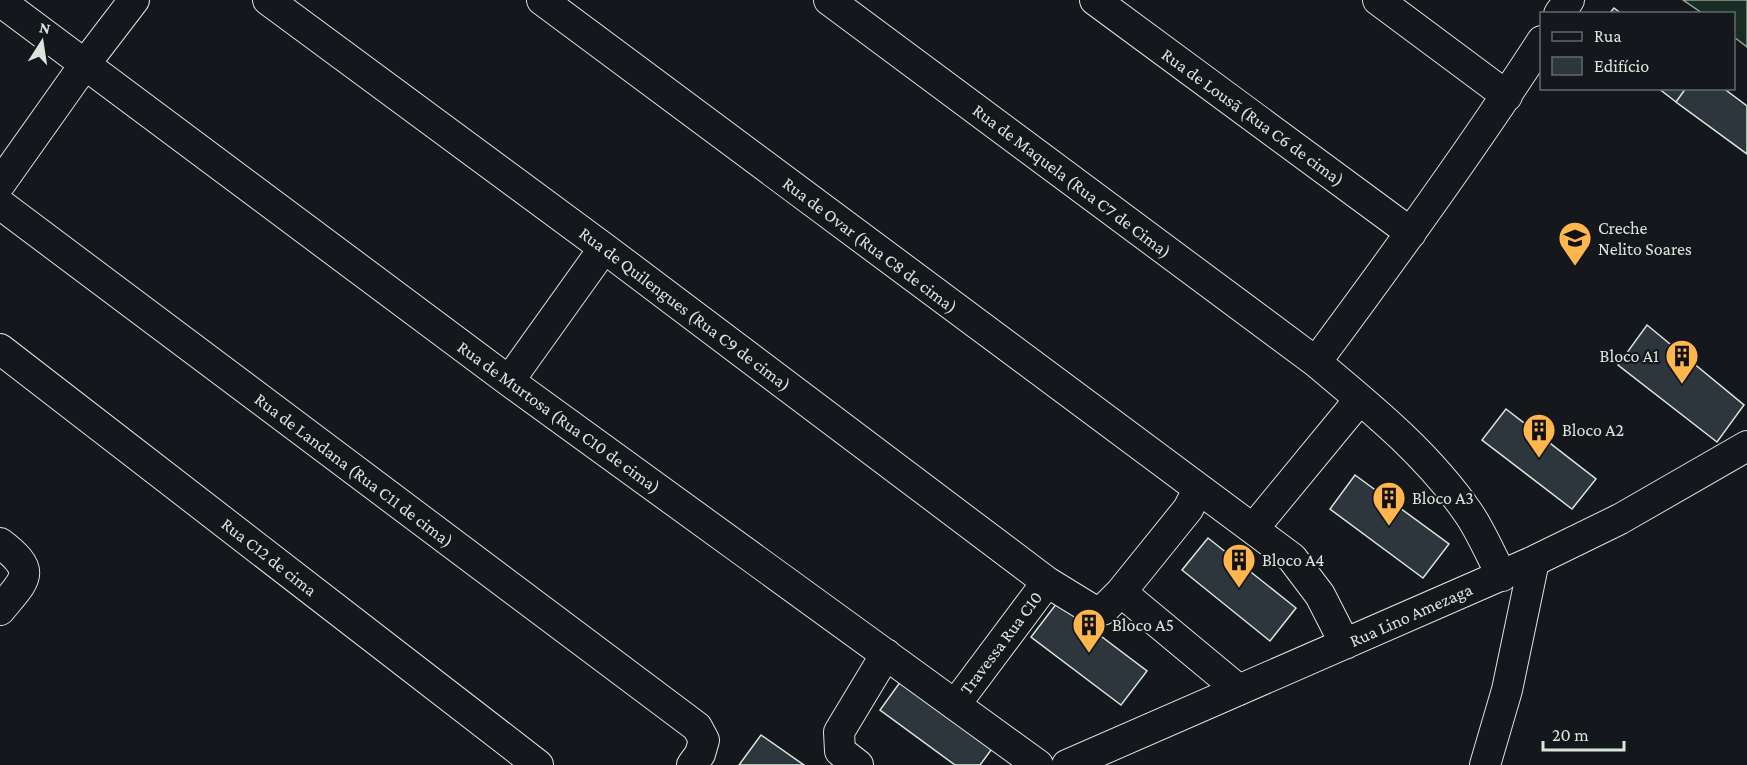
<svg xmlns="http://www.w3.org/2000/svg" width="1747" height="765" font-family="'Crimson Pro',serif">
<style>
.green{fill:#1a2d24;stroke:#939e99;stroke-width:1.5}
.building{fill:#2c363c;stroke:#d8e6dc;stroke-width:1.5}
.lines{fill:none;stroke-linecap:round;stroke-linejoin:round}
.minor-casing{stroke:#d8e6dc;stroke-width:32}
.minor{stroke:#14181c;stroke-width:30}
.labels{text-anchor:middle;stroke-width:4.5;stroke-linejoin:round;paint-order:stroke}
.street-label{font-size:18px;fill:#d8e6dc;stroke:#14181c}
.poi-label{font-size:18px;fill:#d8e6dc;stroke:#14181c;text-anchor:start}
</style>
<rect width="100%" height="100%" fill="#14181c"/>
<path class="green" d="M1683,0h64v47l-13,-10v-23l-32,-1z"/>
<path class="building" d="M1614,8l8,6h-13z
M1658,88h28l-10,14z
M1686,88h37l24,18v48l-71,-52z
M1647,325l97,80 -27,37 -99,-77z
M1506,409l90,70 -24,30 -90,-69z
M1355,475l94,69 -26,34 -93,-69z
M1208,538l88,70 -26,33 -88,-71z
M1057,603l90,68 -26,34 -90,-68z
M906,674l91,68 -17,23h-25l-75,-55z
M761,735l43,30h-65z"/>
<g class="lines">
<g class="minor-casing">
<path id="minor" d="M268,0l336,248 443,334 44,27 6,2 6,-1 18,-18 67,-83 10,-19
M542,0l750,558 28,37 25,49
M829,0l487,362c55,46 112,92 153,152 13,19 22,42 33,62
M1095,0l316,233
M1378,0l129,96
M0,1l509,380 529,384
M1559,14l10,-14
M0,184l85,-120 49,-64
M0,204l697,523 7,13 -4,14 -8,11
M0,349l538,416
M1316,362c78,-105 155,-211 226,-321
M509,381l95,-133
M1253,529l107,-130
M0,543c38,29 26,35 0,67
M1121,592l118,98
M955,705l92,-123
M858,765l-18,-14 -1,-19 47,-78
M1067,765l467,-204 86,-42 127,-73
M1485,765l22,-75 27,-129"/>
</g>
<use href="#minor" class="minor"/>
</g>
<defs>
<g id="school-pin" transform="scale(1.725)"><path d="M0 17L-7.5 6A9.5 9.5 0 1 1 7.5 6Z" fill="#ffb74d" stroke="#14181c"/><path d="M0-5L7-2L0 1L-7-2ZM-4 1L0 2.5L4 1V4Q0 6-4 4Z" fill="#111"/></g>
<g id="building-pin" transform="scale(1.725)"><path d="M0 17L-7.5 6A9.5 9.5 0 1 1 7.5 6Z" fill="#ffb74d" stroke="#14181c"/><path d="M-4-6H4V6H1V3H-1V6H-4ZM-2.5-4.3h1.7v1.8h-1.7ZM.8-4.3h1.7v1.8H.8ZM-2.5-1h1.7V.8h-1.7ZM.8-1h1.7V.8H.8Z" fill="#111"/></g>
</defs>
<g fill-rule="evenodd">
<use href="#school-pin" x="1575" y="238"/>
<use href="#building-pin" x="1682" y="356"/>
<use href="#building-pin" x="1539" y="430"/>
<use href="#building-pin" x="1389" y="498"/>
<use href="#building-pin" x="1239" y="560"/>
<use href="#building-pin" x="1089" y="625"/>
</g>
<g class="labels">
<g class="street-label">
<text transform="translate(1253 117) rotate(36)" y="6">Rua de Lousã (Rua C6 de cima)</text>
<text transform="translate(1072 181) rotate(37)" y="6">Rua de Maquela (Rua C7 de Cima)</text>
<text transform="translate(870 245) rotate(37)" y="6">Rua de Ovar (Rua C8 de cima)</text>
<text transform="translate(685 309) rotate(37)" y="6">Rua de Quilengues (Rua C9 de cima)</text>
<text transform="translate(559 417) rotate(36)" y="6">Rua de Murtosa (Rua C10 de cima)</text>
<text transform="translate(354 470) rotate(37)" y="6">Rua de Landana (Rua C11 de cima)</text>
<text transform="translate(269 557) rotate(38)" y="6">Rua C12 de cima</text>
<text transform="translate(1411 615) rotate(-24)" y="6">Rua Lino Amezaga</text>
<text transform="translate(1001 643) rotate(-53)" y="6">Travessa Rua C10</text>
</g>
<g class="poi-label">
<text x="1598" y="234">Creche<tspan x="1598" dy="21">Nelito Soares</tspan></text>
<text x="1659" y="362" text-anchor="end">Bloco A1</text>
<text x="1562" y="436">Bloco A2</text>
<text x="1412" y="504">Bloco A3</text>
<text x="1262" y="566">Bloco A4</text>
<text x="1112" y="631">Bloco A5</text>
</g>
</g>
<rect x="1540" y="12" width="195" height="78" fill="#14181c" stroke="#626a69" stroke-width="1.5"/>
<rect x="1552" y="32" width="30" height="9" fill="#14181c" stroke="#626a69" stroke-width="1.5"/>
<text x="1594" y="42" font-size="18" fill="#d8e6dc">Rua</text>
<rect x="1552" y="57" width="30" height="18" fill="#2c363c" stroke="#626a69" stroke-width="1.5"/>
<text x="1594" y="72" font-size="18" fill="#d8e6dc">Edifício</text>
<g transform="translate(42 42) rotate(12)" stroke="#14181c" stroke-width="4.5" paint-order="stroke">
<path d="M0-4.5L10 22L0 15L-10 22Z" fill="#d8e6dc"/>
<text y="-9" font-size="16" font-weight="bold" text-anchor="middle" fill="#d8e6dc">N</text>
</g>
<path d="M1543 741v9h81v-9" fill="none" stroke="#d8e6dc" stroke-width="3"/>
<text x="1552" y="741" font-size="18" fill="#d8e6dc" stroke="#14181c" stroke-width="4.5" paint-order="stroke">20 m</text>
</svg>
